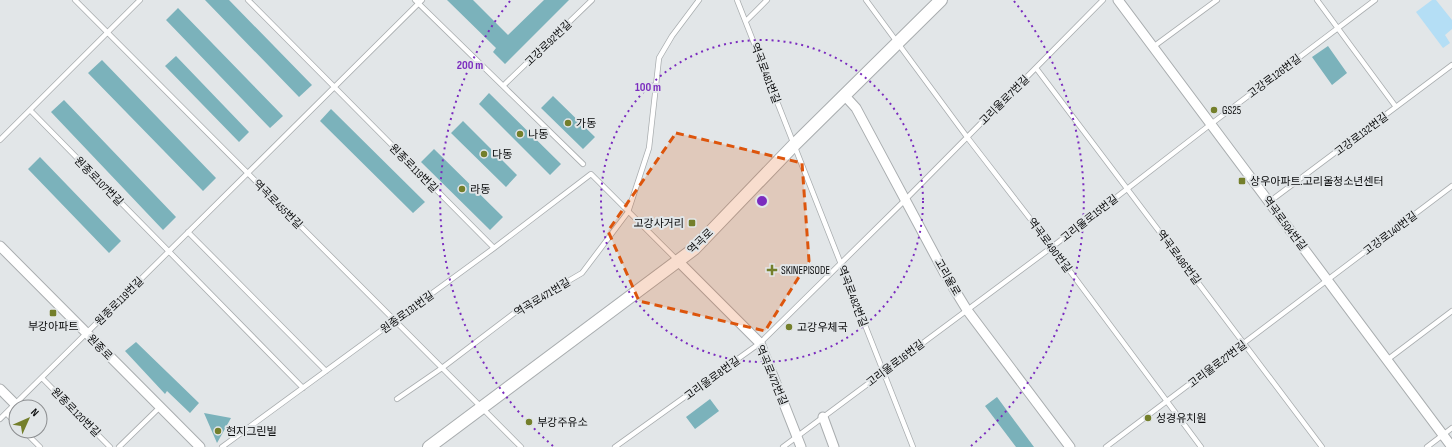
<svg xmlns="http://www.w3.org/2000/svg" width="1452" height="447" font-family="'Sofia Sans Condensed','Noto Sans KR',sans-serif">
<style>
.green{fill:#b4def5}
.building{fill:#7bb2bb}
.lines{fill:none;stroke-linecap:round;stroke-linejoin:round}
.service-casing{stroke:#a9adaf;stroke-width:6}
.minor-casing{stroke:#a9adaf;stroke-width:11}
.tertiary-casing{stroke:#a9adaf;stroke-width:14}
.service{stroke:#fff;stroke-width:4.5}
.minor{stroke:#fff;stroke-width:9}
.tertiary{stroke:#fff;stroke-width:12}
.marked{fill:#dd550c;fill-opacity:0.2;stroke:#dd550c;stroke-width:3;stroke-dasharray:8 5;stroke-linejoin:round}
.ring{fill:none;stroke:#7b2cbf;stroke-width:2;stroke-dasharray:2 4}
.poi-dot{fill:#747f2b;stroke:#e2e6e8;stroke-width:1.5}
.labels{text-anchor:middle;stroke-width:4;stroke-linejoin:round;paint-order:stroke}
.street-label{font-size:11px;fill:#0a0b0c;stroke:#e2e6e8}
.poi-label{font-size:11px;fill:#0a0b0c;stroke:#e2e6e8;text-anchor:start}
.centre{fill:#7b2cbf;stroke:#e2e6e8;stroke-width:2}
.ring-label{font-size:12px;text-anchor:middle;font-weight:bold;fill:#7b2cbf;stroke:#e2e6e8;stroke-width:4;stroke-linejoin:round;paint-order:stroke}
</style>
<rect width="100%" height="100%" fill="#e2e6e8"/>
<path class="green" d="M1432,0h4l16,20v9l-7,6 5,8 -7,5 -27,-36z"/>
<path class="building" d="M205,0h24l83,85 -13,12z
M447,0h26l35,35 36,-35h25l-64,64 -12,-12 3,-4z
M178,8l105,108 -13,12 -104,-108z
M1328,46l19,27 -15,12 -20,-28z
M176,56l73,76 -10,10 -74,-76z
M102,60l114,118 -13,13 -115,-118z
M489,93l72,71 -11,11 -71,-71z
M553,96l42,41 -12,12 -42,-41z
M64,100l112,117 -13,13 -112,-118z
M331,109l94,93 -12,11 -93,-92z
M463,121l54,54 -11,12 -55,-54z
M434,149l69,68 -13,13 -69,-68z
M40,157l81,84 -12,12 -81,-84z
M136,342l63,61 -9,10 -23,-22 -2,3 -40,-43z
M997,397l37,50h-18l-31,-41z
M710,399l9,12 -24,18 -9,-12z
M204,413l27,5 -14,25z"/>
<g class="lines">
<g class="service-casing">
<path id="service" d="M75,0l446,447
M248,0l246,248
M415,0l168,164
M737,0l176,447
M866,0l101,137 85,110 149,200
M1317,0l79,107
M746,21l21,-21
M1153,47l64,-47
M1036,68l286,379
M503,86l89,-86
M30,110l273,278
M0,140l140,-140
M1269,202l183,-137
M188,232l138,139
M1387,360l65,-49
M42,378l68,69
M397,399l45,-31 75,-57 65,-38 46,-61 21,-64 10,-90 13,-22 27,-36
M6,413l10,10
M0,419l422,-419
M24,431l16,16
M119,447l41,-40
M222,447l272,-199 97,-74 86,86
M615,447l145,-104 145,-143 198,-200
M783,447l269,-200 159,-123 164,-124
M1106,447l346,-261
M1427,447l25,-19"/>
</g>
<g class="minor-casing">
<path id="minor" d="M1118,0l334,447
M845,96l11,12 89,166 22,36 103,137
M0,246l200,201
M678,261l82,82 41,104
M0,389l15,15
M823,417l11,30"/>
</g>
<g class="tertiary-casing">
<path id="tertiary" d="M429,447l265,-198 100,-104 147,-145"/>
</g>
<use href="#service" class="service"/>
<use href="#minor" class="minor"/>
<use href="#tertiary" class="tertiary"/>
</g>
<path class="marked" d="M676,133l126,30 7,98 -44,70 -126,-30 -31,-70z"/>
<g class="ring">
<circle cx="762" cy="201" r="161"/>
<path d="M553 446A322 322 0 0 1 510 1M1014 1A322 322 0 0 1 971 446"/>
</g>
<g class="poi-dot">
<circle cx="1214" cy="110" r="4"/>
<circle cx="568" cy="123" r="4"/>
<circle cx="520" cy="134" r="4"/>
<circle cx="484" cy="154" r="4"/>
<rect x="1238" y="177" width="8" height="8" rx="2"/>
<circle cx="462" cy="189" r="4"/>
<rect x="688" y="219" width="8" height="8" rx="2"/>
<path d="M770 264h4v4h4v4h-4v4h-4v-4h-4v-4h4z"/>
<rect x="49" y="309" width="8" height="8" rx="2"/>
<circle cx="789" cy="327" r="4"/>
<circle cx="1148" cy="418" r="4"/>
<circle cx="529" cy="422" r="4"/>
<circle cx="218" cy="431" r="4"/>
</g>
<g class="labels">
<g class="street-label">
<text transform="translate(548 43) rotate(-44)" y="4">고강로92번길</text>
<text transform="translate(766 73) rotate(69)" y="4">역곡로481번길</text>
<text transform="translate(1274 76) rotate(-37)" y="4">고강로126번길</text>
<text transform="translate(1004 100) rotate(-45)" y="4">고리울로7번길</text>
<text transform="translate(1361 134) rotate(-37)" y="4">고강로132번길</text>
<text transform="translate(414 168) rotate(45)" y="4">원종로119번길</text>
<text transform="translate(99 181) rotate(45)" y="4">원종로107번길</text>
<text transform="translate(278 204) rotate(45)" y="4">역곡로455번길</text>
<text transform="translate(1089 218) rotate(-38)" y="4">고리울로15번길</text>
<text transform="translate(1285 223) rotate(53)" y="4">역곡로504번길</text>
<text transform="translate(1390 233) rotate(-37)" y="4">고강로140번길</text>
<text transform="translate(700 241) rotate(-44)" y="4">역곡로</text>
<text transform="translate(1050 245) rotate(53)" y="4">역곡로490번길</text>
<text transform="translate(1179 257) rotate(53)" y="4">역곡로496번길</text>
<text transform="translate(948 277) rotate(60)" y="4">고리울로</text>
<text transform="translate(853 296) rotate(69)" y="4">역곡로482번길</text>
<text transform="translate(542 297) rotate(-31)" y="4">역곡로471번길</text>
<text transform="translate(119 301) rotate(-45)" y="4">원종로119번길</text>
<text transform="translate(407 312) rotate(-36)" y="4">원종로131번길</text>
<text transform="translate(100 347) rotate(45)" y="4">원종로</text>
<text transform="translate(895 363) rotate(-37)" y="4">고리울로16번길</text>
<text transform="translate(1217 364) rotate(-37)" y="4">고리울로27번길</text>
<text transform="translate(772 375) rotate(67)" y="4">역곡로472번길</text>
<text transform="translate(712 378) rotate(-36)" y="4">고리울로8번길</text>
<text transform="translate(76 412) rotate(45)" y="4">원종로120번길</text>
</g>
<g class="poi-label">
<text x="1222" y="114">GS25</text>
<text x="576" y="127">가동</text>
<text x="528" y="138">나동</text>
<text x="492" y="158">다동</text>
<text x="1250" y="185">상우아파트.고리울청소년센터</text>
<text x="470" y="193">라동</text>
<text x="684" y="227" text-anchor="end">고강사거리</text>
<text x="781" y="274">SKINEPISODE</text>
<text x="53" y="330" text-anchor="middle">부강아파트</text>
<text x="797" y="331">고강우체국</text>
<text x="1156" y="422">성경유치원</text>
<text x="537" y="426">부강주유소</text>
<text x="226" y="435">현지그린빌</text>
</g>
</g>
<circle cx="762" cy="201" r="6" class="centre"/>
<g class="ring-label">
<text x="470" y="69">200 m</text>
<text x="648" y="91">100 m</text>
</g>
<g transform="translate(28 419) rotate(45)"><circle r="19" fill="#e2e6e8" stroke="#8c8e90"/>
<path d="M0-3L7 15L0 10L-7 15Z" fill="#747f2b"/>
<text y="-6" font-size="11" font-weight="bold" text-anchor="middle" fill="#0a0b0c">N</text>
</g>
</svg>
